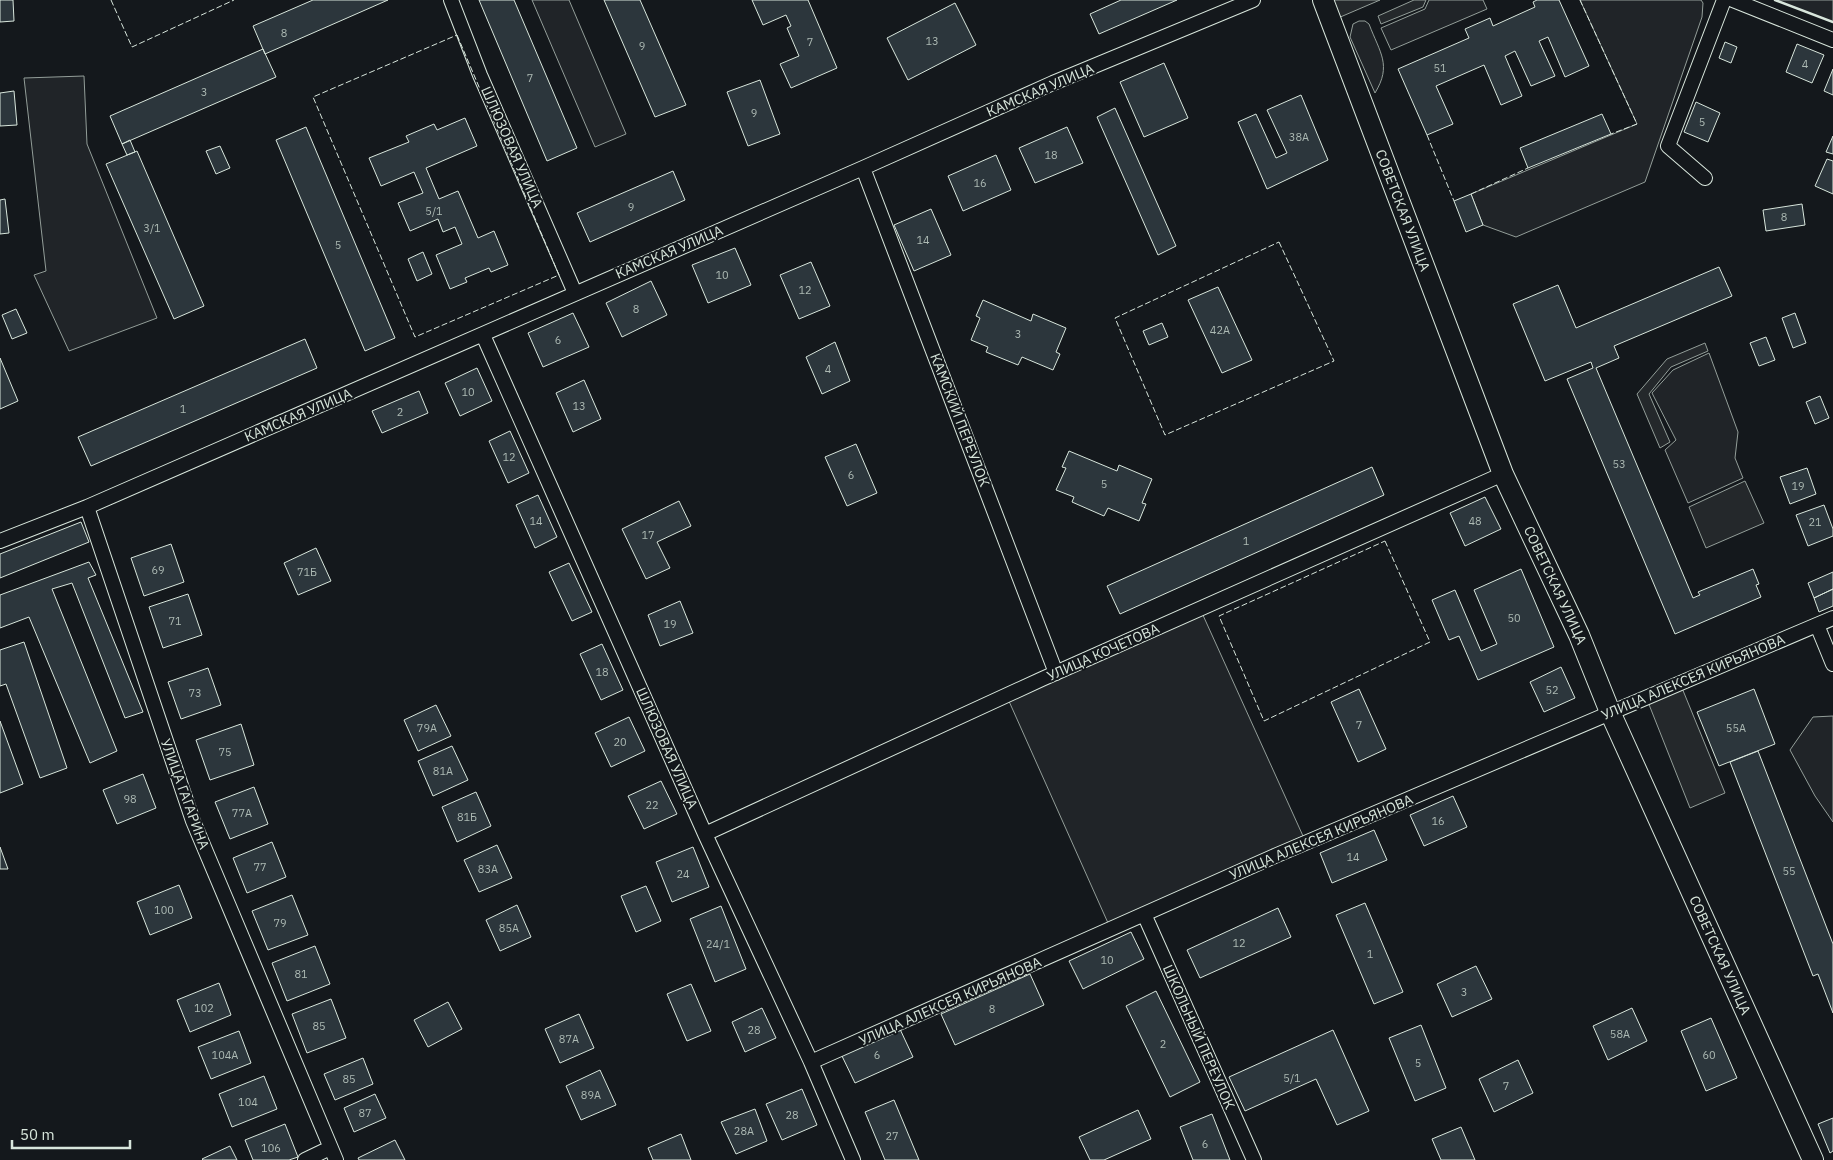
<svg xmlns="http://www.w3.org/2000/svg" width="1833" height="1160" font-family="'IBM Plex Sans',sans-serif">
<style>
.green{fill:#202428;stroke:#939e99}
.parking{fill:#24282b;stroke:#939e99}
.building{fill:#2c363c;stroke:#d8e6dc}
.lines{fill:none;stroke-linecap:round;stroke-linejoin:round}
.minor-casing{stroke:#d8e6dc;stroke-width:16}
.secondary-casing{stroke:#d8e6dc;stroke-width:22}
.minor{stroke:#14181c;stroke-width:14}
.secondary{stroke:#14181c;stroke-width:20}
.fence{stroke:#d8e6dc;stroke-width:1;stroke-dasharray:6 2.5;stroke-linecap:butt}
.wall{stroke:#d8e6dc;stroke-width:2.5}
.labels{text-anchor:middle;stroke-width:4;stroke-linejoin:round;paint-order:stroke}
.number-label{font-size:11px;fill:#adbab4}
.street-label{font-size:14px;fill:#d8e6dc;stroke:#14181c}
</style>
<rect width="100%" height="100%" fill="#14181c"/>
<path class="green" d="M532,0h37l57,134 -31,13z
M1429,0h54l4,9 -96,41 -10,-22 44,-19z
M1580,0h121l2,3 -1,14 -57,165 -129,55 -33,-12 -12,-31 166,-70z
M1775,0h58v22z
M1359,21h6l4,3c11,29 23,41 6,69l-25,-56 3,-13z
M84,76l3,68 70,174 -88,33 -35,-76 12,-4 -22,-193z
M1709,353l29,79 -3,26 8,20 -55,25 -23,-53 11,-10 -24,-47 21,-23z
M1202,613l101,223 -195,87 -100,-224z
M1833,716v106l-18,-26 -25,-46 23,-33z"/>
<path class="parking" d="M1330,0h50l-42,18z
M1414,0h12l-3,7 -42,17 -3,-8z
M1705,343l3,8 -37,16 -22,27 21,48 -10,6 -23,-54 30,-35z
M1745,481l19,42 -58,25 -17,-41z
M1682,688l43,105 -35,15 -42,-106z"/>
<path class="building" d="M0,0h13l1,21 -14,1z
M313,0h75l-123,54 -12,-28z
M479,0h35l63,148 -30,13z
M604,0h36l46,105 -31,12z
M752,0h56l29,68 -46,20 -11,-24 19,-8 -12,-28 4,-2 -5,-11 -23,10z
M1121,0h56l-78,34 -9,-20z
M1537,0h22l30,66 -24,11 -17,-40 -9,4 16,35 -24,10 -16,-35 -10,5 17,40 -21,9 -17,-40 -48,21 17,38 -26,11 -29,-66 71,-31 -4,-9 25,-11 3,8 42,-19 -2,-5z
M955,3l21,42 -68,35 -21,-42z
M1725,42l12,5 -6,16 -12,-5z
M1797,44l27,11 -12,28 -26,-11z
M263,49l13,28 -154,67 -12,-28z
M1164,63l24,55 -44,19 -24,-55z
M1833,69v26l-9,-4z
M760,80l20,54 -32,12 -21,-54z
M14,91l3,34 -17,1v-33z
M1301,95l27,65 -61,29 -29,-67 18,-8 20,44 11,-5 -20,-43z
M1696,102l24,11 -12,29 -24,-10z
M1115,108l61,138 -18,9 -61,-138z
M1602,114l9,20 -83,34 -8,-20z
M465,118l12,28 -51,22 13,31 19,-8 20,47 16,-7 14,34 -17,7 -2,-4 -24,10 2,4 -17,7 -14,-34 26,-11 -7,-17 -12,5 -5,-13 -28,12 -12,-28 25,-10 -9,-21 -33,14 -12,-28 40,-16 -3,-6 28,-12 3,6z
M306,127l89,211 -30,13 -89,-211z
M1067,127l16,36 -48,20 -16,-35z
M1833,136v18l-7,-2z
M130,140l5,12 -8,3 -5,-11z
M220,146l10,22 -14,6 -10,-23z
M137,151l67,155 -30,13 -68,-155z
M996,155l15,35 -48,21 -15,-35z
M1827,159l6,2v33l-18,-8z
M673,171l12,29 -95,42 -13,-29z
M1471,194l12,31 -17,7 -12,-31z
M5,199l4,34 -9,1v-34z
M1802,204l3,21 -39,6 -3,-21z
M931,209l20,46 -37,16 -20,-46z
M735,248l16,37 -43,18 -16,-38z
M423,252l9,22 -15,7 -9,-22z
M811,262l19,44 -31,13 -19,-44z
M1719,267l13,29 -118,50 5,12 -23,10 97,230 7,-3 -2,-3 55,-23 6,15 -3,1 5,12 -86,37 -108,-255 26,-11 -2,-6 -46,19 -32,-77 45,-19 18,43z
M651,281l16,34 -45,22 -16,-34z
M1218,287l34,73 -30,13 -34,-73z
M983,300l48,21 2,-7 33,14 -10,24 4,2 -7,16 -31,-13 -4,8 -32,-13 2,-5 -17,-7 9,-22 -4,-2z
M16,309l11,24 -15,6 -10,-24z
M573,313l16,34 -46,20 -15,-34z
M1795,313l11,30 -13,5 -11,-30z
M1162,323l6,14 -19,8 -6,-14z
M1766,337l9,23 -16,6 -9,-23z
M305,339l12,29 -226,98 -13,-29z
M835,342l15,39 -28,13 -16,-37z
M0,358l18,43 -18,8z
M477,368l15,33 -32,15 -15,-33z
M584,380l17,39 -28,13 -17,-39z
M419,391l9,22 -46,20 -10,-22z
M1820,396l9,22 -14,6 -9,-22z
M510,431l19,42 -21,10 -19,-42z
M856,444l21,49 -30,13 -22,-49z
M1069,451l48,20 2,-6 33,14 -10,24 4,1 -7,17 -31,-13 -4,8 -32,-14 2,-5 -18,-7 10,-22 -4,-1z
M1372,467l12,28 -264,119 -13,-28z
M1807,468l9,26 -26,10 -10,-27z
M538,495l19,42 -22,11 -19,-43z
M1485,497l16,32 -36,17 -15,-33z
M679,501l12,25 -34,16 13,26 -24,11 -24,-50z
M1824,505l9,24v7l-25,10 -12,-31z
M81,522l8,20 -89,36v-24z
M171,544l13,38 -40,14 -13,-38z
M316,548l15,33 -33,14 -14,-32z
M89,562l7,13 -8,3 55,134 -18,6 -53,-135 -20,6 65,162 -27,12 -61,-146 -29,11v-33z
M569,563l23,49 -20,9 -23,-49z
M1521,569l33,78 -76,33 -19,-44 -10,4 -17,-40 23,-10 26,61 16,-7 -23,-54z
M1833,572v17l-19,9 -6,-15z
M1833,589v17l-14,6 -5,-14z
M188,594l14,41 -39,13 -14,-41z
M680,601l13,32 -33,13 -12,-31z
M24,642l43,126 -27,10 -34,-94 -6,2v-36z
M602,644l21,46 -22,10 -21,-46z
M1561,667l14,31 -31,14 -14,-30z
M208,668l13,37 -40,14 -13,-37z
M1359,689l27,60 -28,13 -27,-60z
M1754,689l21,55 -56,22 -22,-54z
M436,705l15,31 -33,15 -14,-31z
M629,717l16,34 -34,16 -16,-34z
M0,721l23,63 -23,9z
M241,724l13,41 -44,15 -14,-40z
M452,746l16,34 -35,16 -15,-35z
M1758,751l75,193v69l-15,-39 -5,2 -83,-214z
M143,774l13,34 -39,16 -14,-34z
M661,781l16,33 -33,15 -16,-33z
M254,787l14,37 -38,15 -15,-37z
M476,792l15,34 -34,16 -15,-35z
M1453,796l14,31 -43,19 -14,-31z
M1374,830l13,30 -55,23 -12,-30z
M272,842l14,35 -39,16 -14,-35z
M497,845l15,33 -33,14 -15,-32z
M0,847l8,22h-8z
M693,847l16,40 -37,15 -16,-40z
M179,885l13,33 -42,17 -13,-33z
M646,886l15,35 -25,11 -15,-36z
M292,895l16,40 -40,15 -16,-39z
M1365,903l38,89 -29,12 -38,-89z
M517,905l14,32 -31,14 -14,-31z
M721,906l25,63 -31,13 -25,-63z
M1278,908l13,29 -91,41 -13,-28z
M1131,932l13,27 -61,30 -14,-28z
M315,946l15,38 -43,17 -15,-38z
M1476,966l16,33 -40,18 -15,-33z
M1030,974l14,31 -89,40 -14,-31z
M219,983l12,32 -41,17 -13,-32z
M691,984l20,47 -24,10 -20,-47z
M1156,991l44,91 -30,15 -44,-91z
M331,999l15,39 -39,15 -15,-39z
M448,1002l14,27 -34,18 -14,-27z
M762,1008l14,30 -31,14 -13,-30z
M1632,1008l15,33 -39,19 -15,-34z
M579,1014l15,34 -34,15 -15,-34z
M1711,1018l26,60 -31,13 -25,-60z
M1421,1025l25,63 -31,13 -26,-63z
M899,1027l14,30 -58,26 -14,-29z
M1333,1030l36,81 -32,14 -21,-46 -71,32 -16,-34z
M239,1031l12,32 -40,16 -13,-32z
M363,1058l10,26 -38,16 -11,-26z
M1518,1060l15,33 -39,19 -15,-33z
M600,1070l16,35 -35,15 -15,-34z
M264,1076l13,33 -45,18 -13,-33z
M802,1089l15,36 -35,15 -16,-36z
M375,1094l11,24 -32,14 -10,-24z
M894,1100l25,60h-34l-20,-48z
M755,1109l12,32 -31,13 -15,-32z
M1138,1110l13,29 -47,21h-14l-11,-23z
M1212,1114l18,46h-37l-13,-33z
M1833,1118v33l-3,2 -12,-29z
M285,1124l13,33 -9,3h-36l-8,-20z
M1461,1127l14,33h-34l-9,-21z
M681,1134l10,26h-38l-5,-12z
M395,1140l10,20h-46l-1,-2z
M230,1146l7,14h-34l-1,-1z"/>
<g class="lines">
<g class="minor-casing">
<path id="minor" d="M451,0l29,75 95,218
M1733,0l100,40
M863,168l193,505
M1705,178l-37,-32 56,-146
M483,335l222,499 106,228 42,98
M87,507l106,314 143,339
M0,541l87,-34 776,-339 190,-85 200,-83
M1817,625l16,39
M705,834l337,-155 461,-205
M1144,914l110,246
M811,1062l466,-207 556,-237
M305,1160l25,-12"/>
</g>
<g class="secondary-casing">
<g id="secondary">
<path id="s1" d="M1323,0l180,474 76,161 31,77 203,448"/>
</g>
</g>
<use href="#minor" class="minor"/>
<use href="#secondary" class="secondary"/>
<path class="fence" d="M111,0l21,47 102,-47
M1580,0l57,124 -26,10
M1775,0l58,22
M457,35l102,240 -144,62 -102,-240z
M1427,135l27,66
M1471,194l57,-26
M1279,242l55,119 -169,74 -50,-117z
M1385,541l45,101 -166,79 -45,-105z"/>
<path class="wall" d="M1775,0l58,22"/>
</g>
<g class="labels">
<g class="number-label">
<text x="284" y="37">8</text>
<text x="932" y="45">13</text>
<text x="810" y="46">7</text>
<text x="642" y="50">9</text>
<text x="1805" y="68">4</text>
<text x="1440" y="72">51</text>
<text x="530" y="82">7</text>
<text x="204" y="96">3</text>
<text x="754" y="117">9</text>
<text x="1702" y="126">5</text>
<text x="1299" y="141">38А</text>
<text x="1051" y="159">18</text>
<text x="980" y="187">16</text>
<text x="631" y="211">9</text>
<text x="434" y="215">5/1</text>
<text x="1784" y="221">8</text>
<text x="152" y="232">3/1</text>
<text x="923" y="244">14</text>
<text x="338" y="249">5</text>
<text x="722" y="279">10</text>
<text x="805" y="294">12</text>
<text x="636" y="313">8</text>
<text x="1220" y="334">42А</text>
<text x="1018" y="338">3</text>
<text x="558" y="344">6</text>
<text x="828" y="373">4</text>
<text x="468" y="396">10</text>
<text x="579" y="410">13</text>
<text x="183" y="413">1</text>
<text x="400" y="416">2</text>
<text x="509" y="461">12</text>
<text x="1619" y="468">53</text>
<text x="851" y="479">6</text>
<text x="1104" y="488">5</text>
<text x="1798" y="490">19</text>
<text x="536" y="525">14</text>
<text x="1475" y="525">48</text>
<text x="1815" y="526">21</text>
<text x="648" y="539">17</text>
<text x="1246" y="545">1</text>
<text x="158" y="574">69</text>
<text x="307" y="576">71Б</text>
<text x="1514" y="622">50</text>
<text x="175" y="625">71</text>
<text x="670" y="628">19</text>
<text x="602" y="676">18</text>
<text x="1552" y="694">52</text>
<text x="195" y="697">73</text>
<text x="1359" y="729">7</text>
<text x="427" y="732">79А</text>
<text x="1736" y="732">55А</text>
<text x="620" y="746">20</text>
<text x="225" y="756">75</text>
<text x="443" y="775">81А</text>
<text x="130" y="803">98</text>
<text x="652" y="809">22</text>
<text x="242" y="817">77А</text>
<text x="467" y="821">81Б</text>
<text x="1438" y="825">16</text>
<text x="1353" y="861">14</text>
<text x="260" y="871">77</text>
<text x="488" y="873">83А</text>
<text x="1789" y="875">55</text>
<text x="683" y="878">24</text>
<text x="164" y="914">100</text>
<text x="280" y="927">79</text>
<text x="509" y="932">85А</text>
<text x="1239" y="947">12</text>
<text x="718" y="948">24/1</text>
<text x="1370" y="958">1</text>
<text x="1107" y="964">10</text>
<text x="301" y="978">81</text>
<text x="1464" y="996">3</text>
<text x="204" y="1012">102</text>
<text x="992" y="1013">8</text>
<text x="319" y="1030">85</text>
<text x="754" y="1034">28</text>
<text x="1620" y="1038">58А</text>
<text x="569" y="1043">87А</text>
<text x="1163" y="1048">2</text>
<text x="225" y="1059">104А</text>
<text x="877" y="1059">6</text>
<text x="1709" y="1059">60</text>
<text x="1418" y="1067">5</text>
<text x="1292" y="1082">5/1</text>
<text x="349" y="1083">85</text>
<text x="1506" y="1090">7</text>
<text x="591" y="1099">89А</text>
<text x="248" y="1106">104</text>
<text x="365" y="1117">87</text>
<text x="792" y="1119">28</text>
<text x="744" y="1135">28А</text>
<text x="892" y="1140">27</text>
<text x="1205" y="1148">6</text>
<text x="271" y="1152">106</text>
</g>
<g class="street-label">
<text transform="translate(1040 90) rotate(-23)" y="5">КАМСКАЯ УЛИЦА</text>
<text transform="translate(512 147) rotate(66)" y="5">ШЛЮЗОВАЯ УЛИЦА</text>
<text dy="5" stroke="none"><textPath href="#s1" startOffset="225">СОВЕТСКАЯ УЛИЦА</textPath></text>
<text transform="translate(669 252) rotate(-23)" y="5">КАМСКАЯ УЛИЦА</text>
<text transform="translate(298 415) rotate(-23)" y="5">КАМСКАЯ УЛИЦА</text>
<text transform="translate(960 420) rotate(69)" y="5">КАМСКИЙ ПЕРЕУЛОК</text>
<text dy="5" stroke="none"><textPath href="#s1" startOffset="630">СОВЕТСКАЯ УЛИЦА</textPath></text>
<text transform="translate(1103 652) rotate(-24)" y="5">УЛИЦА КОЧЕТОВА</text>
<text transform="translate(1693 677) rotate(-23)" y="5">УЛИЦА АЛЕКСЕЯ КИРЬЯНОВА</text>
<text transform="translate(667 748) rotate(66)" y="5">ШЛЮЗОВАЯ УЛИЦА</text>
<text transform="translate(185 794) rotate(70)" y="5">УЛИЦА ГАГАРИНА</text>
<text transform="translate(1321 837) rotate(-23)" y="5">УЛИЦА АЛЕКСЕЯ КИРЬЯНОВА</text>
<text dy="5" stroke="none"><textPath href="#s1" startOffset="1035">СОВЕТСКАЯ УЛИЦА</textPath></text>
<text transform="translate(950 1001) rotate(-24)" y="5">УЛИЦА АЛЕКСЕЯ КИРЬЯНОВА</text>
<text transform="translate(1199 1037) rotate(66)" y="5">ШКОЛЬНЫЙ ПЕРЕУЛОК</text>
</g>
</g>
<path d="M12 1140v8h118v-8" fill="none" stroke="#d8e6dc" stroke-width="2.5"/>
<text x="20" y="1140" font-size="15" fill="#d8e6dc" stroke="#14181c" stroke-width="4" paint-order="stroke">50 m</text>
</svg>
